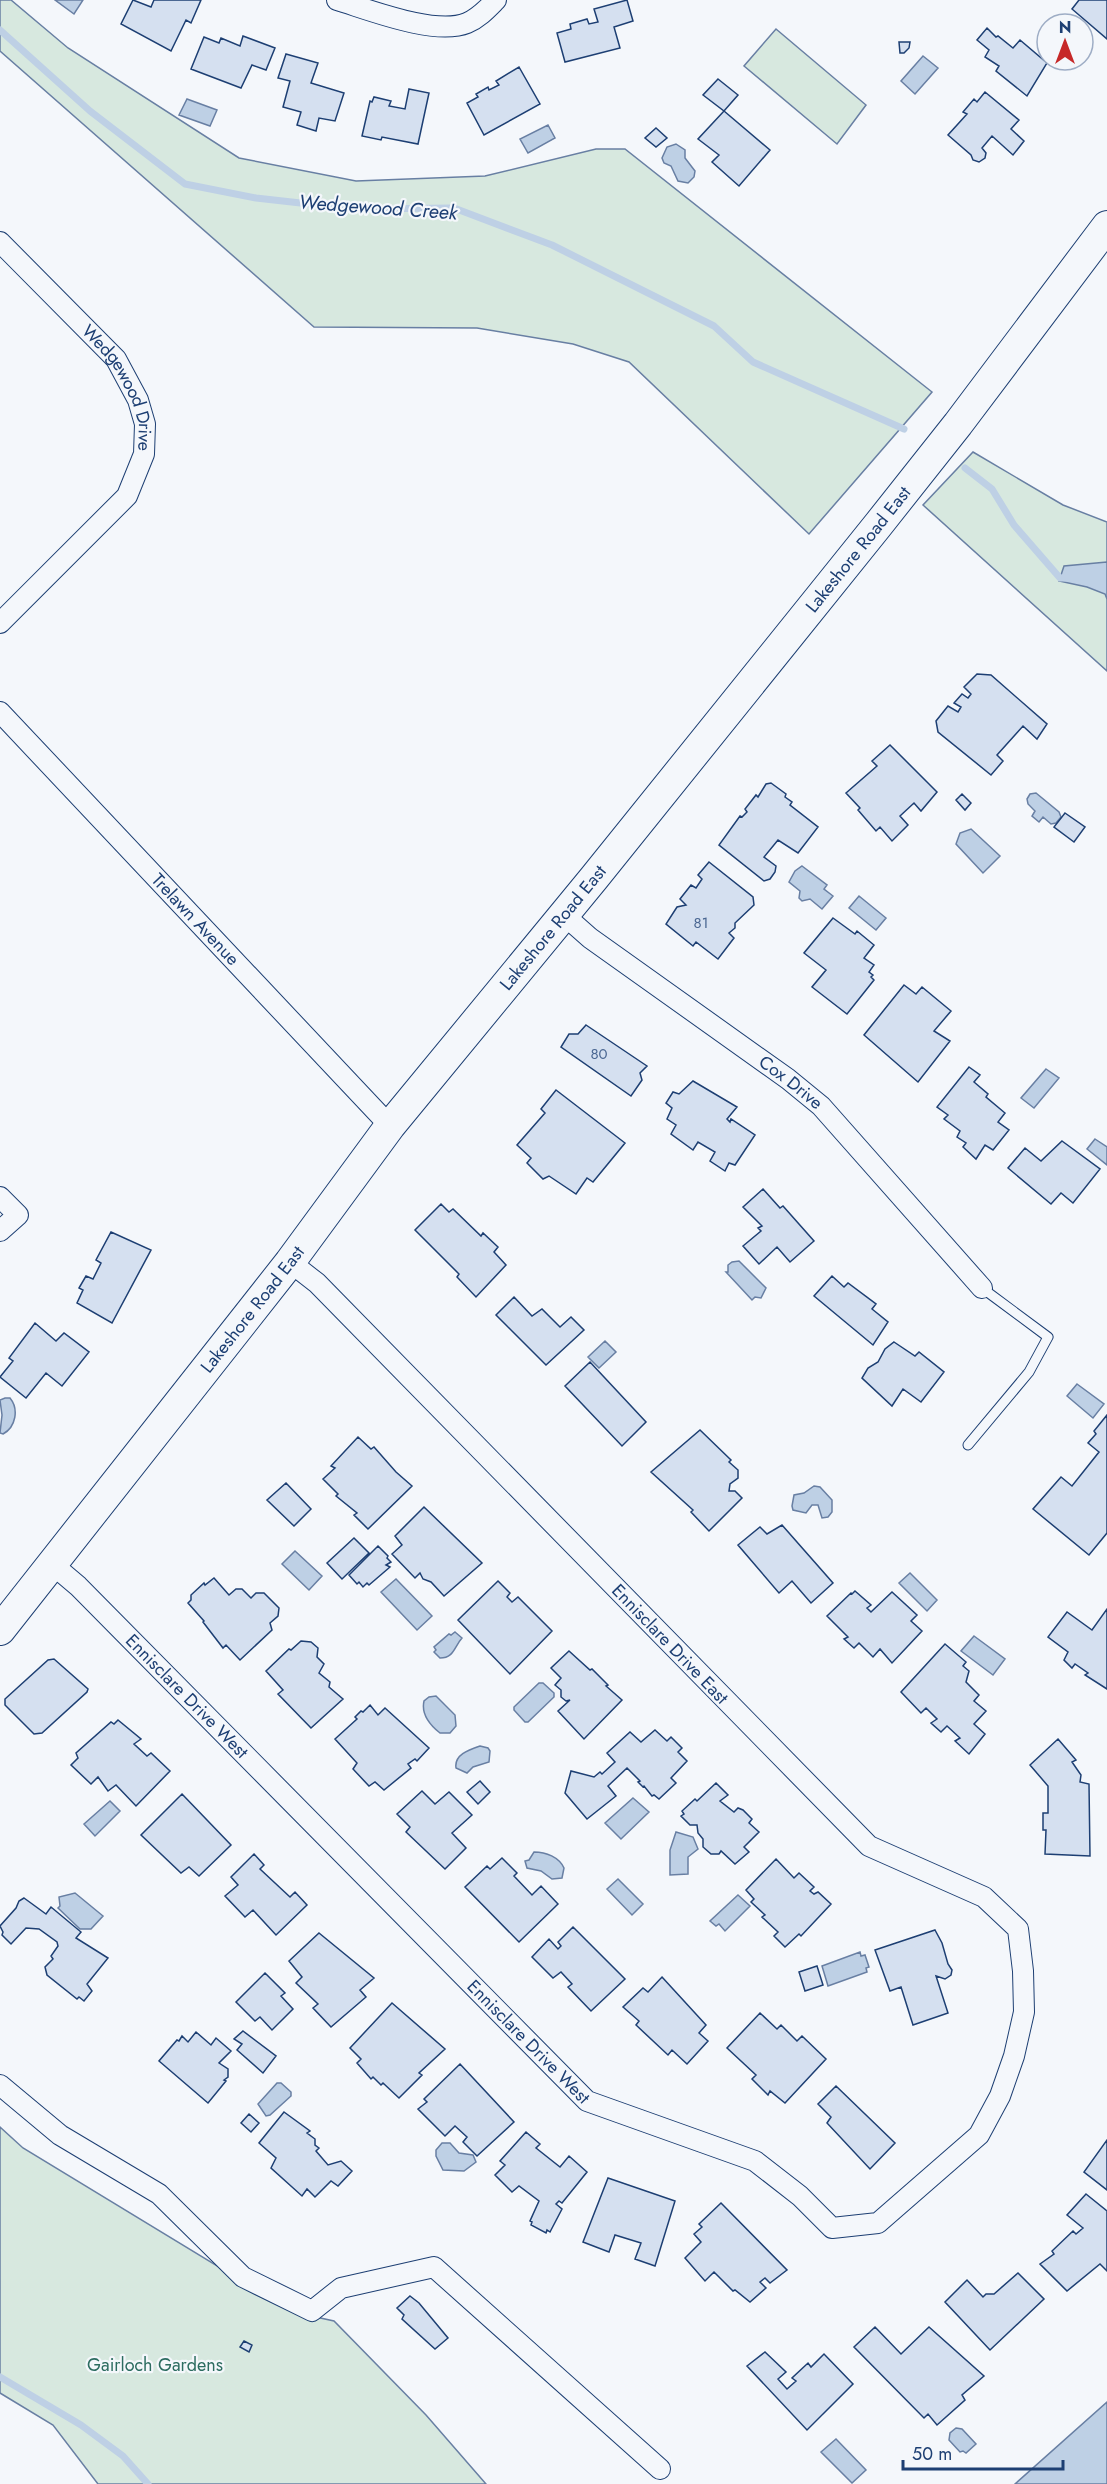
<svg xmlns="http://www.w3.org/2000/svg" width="1107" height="2484" font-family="Jost,sans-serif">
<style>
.green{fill:#d7e8df;stroke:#687fa3;stroke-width:1.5}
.water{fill:#bed0e5;stroke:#687fa3;stroke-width:1.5}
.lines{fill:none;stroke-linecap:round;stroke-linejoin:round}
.stream{stroke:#bed0e5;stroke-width:7}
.building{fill:#d5e0f0;stroke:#1d3f73;stroke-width:1.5}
.service-casing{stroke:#1d3f73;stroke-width:11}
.minor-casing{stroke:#1d3f73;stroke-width:22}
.primary-casing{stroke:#1d3f73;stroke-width:32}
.service{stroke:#f4f7fb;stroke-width:9}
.minor{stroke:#f4f7fb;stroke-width:20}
.primary{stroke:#f4f7fb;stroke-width:30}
.labels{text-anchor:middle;stroke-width:4.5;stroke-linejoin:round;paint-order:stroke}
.number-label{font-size:15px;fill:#4b6792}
.street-label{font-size:18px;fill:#1d3f73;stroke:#f4f7fb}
.park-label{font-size:18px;fill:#2c6c60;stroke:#f4f7fb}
.water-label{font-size:20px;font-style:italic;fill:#1d3f73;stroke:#f4f7fb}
</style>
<rect width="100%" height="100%" fill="#f4f7fb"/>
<path class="green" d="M0,0h11l57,48 171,110 117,23 129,-5 111,-27h29l307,243 -123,142 -180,-172 -56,-18 -96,-16 -163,-1 -314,-276z
M776,29l90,76 -29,39 -93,-78z
M973,452l90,53 44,17v149l-184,-166z
M0,2127l23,21 270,164 41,9 92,94 60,69h-388l-45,-59 -53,-32z"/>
<path class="water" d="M55,0h28l-9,14z
M923,56l15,12 -23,26 -14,-13z
M187,99l30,11 -7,16 -31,-11z
M548,125l7,13 -27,15 -8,-14z
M676,144l9,6v8l10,13 -1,6 -6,6 -10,-2 -7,-15 -7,-3 -2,-5 5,-11z
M1107,562v37l-2,-5 -18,-7 -28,-6 5,-15z
M1036,793l23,19 2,5 -5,6 -5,1 -8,-7 -4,5 -7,-6 3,-5 -7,-7 -1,-5 3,-5z
M971,829l29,27 -17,17 -27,-29 4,-11z
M802,866l25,19 -3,4 9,7 -11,13 -12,-10 -8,2 -3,-3 1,-7 -11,-9 6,-11z
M859,896l27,22 -10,12 -27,-22z
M1046,1069l13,9 -25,30 -13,-10z
M1095,1139l12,8v18l-20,-16z
M739,1261l27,27 -5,10 -6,-1 -3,3 -26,-28h2v-7l4,-3z
M605,1341l11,11 -17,16 -11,-11z
M1077,1384l27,20 -11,14 -26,-22z
M5,1398h5c9,11 6,29 -7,36l-3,-1 2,-18 -2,-15z
M814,1486l6,1 12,13v12l-4,5 -6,1 -4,-13h-6l-6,8 -13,-3 -1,-4 2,-11 10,-2z
M295,1551l27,25 -13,14 -27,-26z
M910,1573l27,27 -10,11 -28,-28z
M396,1579l36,37 -15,14 -36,-38z
M455,1632l7,6c-8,9 -8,20 -22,20l-6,-6 2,-2 -2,-3 15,-13 2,1z
M974,1636l31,23 -12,16 -32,-24z
M539,1683h4l11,10v4l-26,25h-3l-11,-12v-3z
M436,1696l19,19 1,11 -6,7h-10c-10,-8 -19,-19 -16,-32l5,-4z
M480,1746l8,2 2,3 -1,11 -16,5 -6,6 -11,-5c-2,-13 12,-18 24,-22z
M633,1798l16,14 -28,27 -16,-16z
M110,1801l10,10 -25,25 -11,-12z
M676,1832l17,5 5,12 -10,8v17l-18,1v-25z
M534,1852c12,0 25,5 30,16l-2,10 -10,1 -11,-8 -14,-3 -2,-7 4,-1z
M618,1879l25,25 -11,11 -25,-26z
M75,1893l28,23 -12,13h-11l-22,-21 2,-2 -1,-9z
M738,1895l12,11 -25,25 -6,-7 -3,2 -6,-5z
M860,1952l1,4 4,-1 4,12 -3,1 1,4 -39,14 -6,-20z
M277,2083h4l10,9v4l-21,19 -4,1 -8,-12z
M442,2143h8l9,10 14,2 3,7 -12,9 -21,-1 -7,-14v-6z
M1107,2402v82h-92z
M956,2428l6,1 14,15 -10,9 -3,-2 -3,1 -11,-12 1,-7z
M836,2439l30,31 -14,13 -31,-31z"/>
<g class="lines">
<path class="stream" d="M0,30l90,81 95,73 71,14 98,11 100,-1 98,37 162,81 39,36 151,67
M965,468l27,21 22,36 46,53h7
M0,2377l81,48 42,31 25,28"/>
</g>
<path class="building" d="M133,0l18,7 3,-7h47l-10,23 -5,-3 -15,31 -50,-27z
M627,0l6,21 -19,6 6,21 -55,14 -8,-29 14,-4 -1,-5 17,-5 2,5 9,-2 -4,-13z
M1079,0h28v39l-35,-30z
M987,28l9,9 2,-1 15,12 7,-8 27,23 -20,33 -31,-25 3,-5 -14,-9 4,-7 -12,-10z
M243,36l32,12 -9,22 -14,-5 -11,23 -50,-19 13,-32 15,6 2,-5 19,8z
M899,42h11l-1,6 -5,5h-4z
M286,54l32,9 -7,20 33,10 -9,28 -16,-3 -3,13 -19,-6 4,-13 -18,-5 7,-26 -12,-3z
M519,67l21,37 -56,31 -17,-32 11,-6 -2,-3 12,-7 1,3 10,-5 -3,-4z
M718,79l20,16 -14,16 -21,-16z
M409,89l20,4 -11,51 -36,-7 -1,3 -19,-4 8,-35 2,1 2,-5 17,4 -2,5 16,3z
M985,92l34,28 -8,9 13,12 -11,14 -21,-19 -10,12 4,5 -1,5 -6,4 -6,-2 -2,-5 -23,-20 19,-21 -4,-2 11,-13 3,3z
M724,111l46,39 -31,36 -27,-24 7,-7 -21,-16z
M656,128l11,10 -11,9 -11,-9z
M977,674l14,1 56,49 -10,15 -14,-13 -26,29 6,6 -12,14 -53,-43 -2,-11 12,-15 10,6 3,-5 -7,-4 8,-9 6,4 3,-4 -7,-7z
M890,745l47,47 -16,19 -7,-8 -14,13 8,9 -16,16 -12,-14 -4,4 -18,-21 2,-2 -14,-15 31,-27 -5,-5z
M771,783l15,11 -1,3 7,5 -2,3 28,22 -20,26 -20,-13 -14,17 12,9 -1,6 -5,7 -6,2 -45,-36 21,-29 2,1 5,-5 -2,-3 11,-14 2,2 8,-13z
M962,794l9,9 -6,7 -9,-10z
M1065,813l20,14 -11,15 -20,-15z
M709,862l44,35 1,8 -19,18v5l-6,5 5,5 -16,21 -22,-17 -3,4 -27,-22 11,-17 9,-2 -6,-6 11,-14 5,3 6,-9 -4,-4z
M833,918l22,16 2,-3 17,14 -10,13 10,7 -5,7 4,3 -2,2 3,3 -27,34 -35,-27 14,-17 -22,-17z
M904,985l12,9 6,-7 29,24 -17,20 16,10 -32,41 -54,-47z
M586,1025l61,41 -7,7 2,7 -11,16 -70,-49 8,-13h9z
M969,1067l11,8 -6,7 14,12 -2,3 19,16 -7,9 11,8 -16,20 -8,-5 -9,14 -13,-12 3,-4 -9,-6 3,-6 -16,-12 4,-4 -11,-8z
M693,1081l44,26 -10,12 3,3 1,-3 24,16 -20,30 -6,-2 -4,8 -15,-10 5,-9 -17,-10 -5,8 -22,-16 5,-9 -9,-6 5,-11 -6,-5 7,-11 6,2z
M556,1090l69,53 -32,39 -6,-4 -11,16 -27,-18 -6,3 -16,-16 4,-5 -14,-13 28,-32 -4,-4z
M1062,1141l38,28 -27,34 -12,-10 -10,11 -43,-36 17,-20 16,13z
M763,1189l17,19 3,-2 31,35 -24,21 -13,-15 -18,17 -16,-18 18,-15 -3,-3 4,-2 -19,-19z
M441,1204l8,8 4,-3 28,27 2,-3 15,14 -4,5 12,13 -30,32 -19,-20 2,-3 -44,-44z
M111,1232l40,18 -39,73 -35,-20 6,-13 -4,-2 7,-12 7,3 8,-16 -5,-3z
M832,1276l12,11 4,-4 28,21 -4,5 16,13 -15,23 -59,-49z
M514,1297l18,19 10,-7 18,18 11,-10 13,13 -38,35 -50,-50z
M35,1323l21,18 8,-8 25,19 -27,34 -16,-13 -20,25 -26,-21 13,-16 -4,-3z
M894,1342l21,14 4,-4 25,20 -23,30 -18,-13 -11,17 -30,-28 6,-10 10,-6 7,-13z
M590,1362l56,60 -24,24 -57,-60z
M1107,1415v118l-18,22 -56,-46 28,-32 11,9 27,-34 -11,-9 8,-9 -2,-3z
M700,1430l31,30 -2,2 9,8v8l-8,6 -1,7h6l7,7 -33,33 -18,-19 2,-2 -42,-38z
M358,1437l13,12 3,-2 22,25 16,14 -44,43 -14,-14 3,-2 -21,-17 2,-2 -15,-15 12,-11 -4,-2z
M286,1483l25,26 -17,17 -27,-26z
M424,1507l58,56 -38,33 -13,-14 -8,-3 -3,-6 -5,5 -23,-24 10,-9 -7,-9z
M782,1525l51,58 -22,20 -19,-22 -13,12 -41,-48 22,-18 7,7z
M354,1538l15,15 -27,26 -15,-16z
M378,1546l10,10 -1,2 4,4 -5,3 4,2 -21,18 -2,-2 -4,4 -4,-5 -2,2 -8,-9z
M214,1578l15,17 7,-6h6l9,9 5,-5h8l15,15 -1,8 -8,7 2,7 -32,30 -14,-15 -3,3 -20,-26 1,-1 -16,-18 3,-3v-5l13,-12 1,2z
M498,1581l12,12 -3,4 5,5 6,-5 34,34 -42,43 -52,-54z
M855,1591l16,14 -4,3 4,4 21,-20 25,23 -6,6 11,10 -30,32 -12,-14 -7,8 -14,-14 -5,5 -10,-9 4,-2 -21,-21 24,-23 1,1z
M1107,1609v80l-22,-14 3,-2 -13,-9 -3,4 -8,-8 4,-8 -20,-15 19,-25 25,18z
M301,1641l10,1 7,6 -1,9 7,7 -5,9 11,9 -1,5 14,12 -32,29 -33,-34 5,-4 -17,-19 23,-22 2,1z
M945,1644l21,18 -3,4 6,5 -3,11 13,13 -5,6 12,10 -12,13 11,10 -16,20 -14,-13 5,-3 -13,-12 -6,6 -10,-9 6,-4 -11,-11 -5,5 -20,-21z
M569,1651l21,19 2,-1 16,16 -2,1 16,14 -38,39 -26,-28 12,-11 -4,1 -5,-4v-7l-6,-5 6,-7 -10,-10z
M54,1659l34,30 -1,3 -45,41 -8,1 -29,-29v-6l43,-39z
M370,1705l8,10 7,-7 44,40 -12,13 -2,-2 -7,5 3,4 -27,22 -9,-8 -6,4 -16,-17 4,-6 -22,-24 22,-20 -2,-2 6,-6 2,1z
M118,1720l23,19 -7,5 13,12 4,-3 19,18 -34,35 -20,-21 -8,6 -10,-14 -7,7 -20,-19 7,-7 -2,-5 35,-31 3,2z
M655,1730l12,11 4,-4 11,11 -4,4 9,9 -16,17 5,5 -17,16 -5,-4 -2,1 -8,-10 -1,1 -5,-5 2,-1 -13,-13 -19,18 8,10 -29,23 -22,-26 6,-22 23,6 6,-5 2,2 13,-12 -8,-9 23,-21 11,10z
M1058,1739l18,21 -4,2 9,13 -1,7 9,2 1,72 -45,-2 1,-24h-3v-17h5v-27l-18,-21z
M480,1781l10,11 -12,12 -11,-12z
M716,1783l12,12 -8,6 14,11 4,-4 5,2 9,9 -3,4 10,9 -15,15 5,5 -14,12 -14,-13 -2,3h-8l-8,-7v-8l-5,-6 -1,-8h-7l-9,-9 3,-2 -2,-3 13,-12 2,2z
M422,1791l13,13 14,-12 23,23 -20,18 14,15 -21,21 -39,-37 4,-5 -13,-13z
M182,1794l49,51 -32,31 -10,-9 -8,6 -40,-38z
M254,1854l10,11 -4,4 30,28 5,-5 12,13 -31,30 -23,-25 -8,7 -20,-21 13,-11 -7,-8z
M502,1858l15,15 -3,3 18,19 9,-9 17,18 -39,38 -54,-55 22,-21 3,3z
M776,1859l18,19 5,-5 15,14 -4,4 4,3 4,-2 13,12 -30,32 -2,-2 -14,13 -11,-11 4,-4 -16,-15 3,-2 -14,-13 3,-3 -8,-9z
M24,1898l22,16 5,-7 30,25 -5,6 32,20 -21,26 5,7 -8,10 -5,-4 -2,2 -30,-24 -2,-8 8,-8 -2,-3 7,-10 -1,-4 -18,-13 -13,-1 -15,16 -9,-9 1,-3 -3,-6 16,-18 3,-7z
M573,1927l52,52 -34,32 -23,-24 4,-3 -11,-12 -8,6 -21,-21 17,-18 9,10 3,-3 -3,-4z
M935,1930l7,13 6,21 4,6 -1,5 -6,4 -9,-3 12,37 -35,12 -12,-38 -11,4 -15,-41z
M319,1933l55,45 -14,12 6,7 -35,30 -18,-19 5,-4 -22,-21 6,-6 -13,-16z
M817,1966l6,19 -18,6 -6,-19z
M265,1973l20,20 -4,3 12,13 -21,21 -12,-13 -5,4 -19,-19z
M662,1977l44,48 -7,8 9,8 -21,23 -15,-14 -4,5 -32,-30 3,-4 -16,-14 20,-19 5,4z
M392,2003l53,46 -26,24 3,2 -23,23 -16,-15 -2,2 -8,-8 -2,2 -14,-16 4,-4 -11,-11z
M760,2013l17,16 4,-4 16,16 5,-5 24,23 -41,44 -15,-12 -2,4 -16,-16 4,-4 -29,-27z
M243,2031l33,25 -13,17 -26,-23 5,-6 -8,-5z
M196,2032l15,13 5,-7 15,13 -12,12 9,6v8l-4,3 2,1 -18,22 -49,-42 18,-21 2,1 3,-5 6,6z
M460,2064l54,58 -37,34 -14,-14 4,-5 -12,-11 -10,10 -27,-27 9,-7 -3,-3z
M836,2086l59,57 -25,26 -43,-46 4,-6 -13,-13z
M284,2112l26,19 -3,2 8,6v6l4,3 -3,3 12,14 13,-4 11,10 -14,15 -7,-5 -16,16 -8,-8 -5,7 -31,-28 5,-10 -17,-15z
M249,2114l10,9 -8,9 -10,-9z
M526,2132l14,12 -4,4 24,19 9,-11 18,16 -25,31 -3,-2 -3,3 6,5 -12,23 -3,-2 -1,3 -15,-8 1,-3 -2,-1 9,-20 -20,-15 -7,6 -17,-17 10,-10 -5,-4z
M1107,2140v50l-23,-18z
M608,2178l67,23 -20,65 -20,-7 6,-16 -26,-8 -6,17 -26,-10z
M1086,2194l21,17v60l-7,-7 -33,27 -27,-27 14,-10 -2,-3 21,-20 3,3 7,-6 -16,-13z
M721,2203l66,67 -17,13 -5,-5 -5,4 6,6 -16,14 -15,-12 -2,1 -19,-19 -9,9 -20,-23 16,-16 -7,-8 8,-7 -3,-3z
M1018,2273l26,26 -54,51 -45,-48 22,-22 16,17 3,-3h8z
M410,2296l9,7 29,35 -13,11 -33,-30 2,-4 -7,-7z
M875,2327l26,27 28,-27 55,49 -22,19 3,5 -28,25 -9,-11 -4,4 -70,-71z
M244,2341l8,4 -3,7 -9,-5z
M765,2352l21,20 -8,7 9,10 9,-8 -4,-3 16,-15 3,4 13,-13 29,30 -46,46 -60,-64z"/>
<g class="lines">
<g class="service-casing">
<path id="service" d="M968,1445l61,-73 19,-35 -66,-49"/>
</g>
<g class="minor-casing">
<g id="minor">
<path d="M337,0c33,10 98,36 130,23 12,-5 21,-15 29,-23"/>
<path id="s1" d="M0,242l116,117 22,41 7,24 -1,30 -17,42 -127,127"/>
<path id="s2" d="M0,712l390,414"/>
<path id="s3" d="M564,915l26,23 198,141 33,27 161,182"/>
<path d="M0,1197l18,18 -18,16"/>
<path id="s4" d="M52,1564l26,22 509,515 168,60 45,35 32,32 46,-5 101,-88 21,-39 14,-40 10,-44 -1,-41 -5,-42 -34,-32 -115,-51 -552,-563 -27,-21"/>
<path d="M0,2085l60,50 99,59 84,83 69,34 29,-23 93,-21 226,202"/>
</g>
</g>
<g class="primary-casing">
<g id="primary">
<path id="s5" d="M0,1630l290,-368 100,-136 204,-248 284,-353 80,-101 149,-198"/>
</g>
</g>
<use href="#service" class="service"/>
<use href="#minor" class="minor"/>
<use href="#primary" class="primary"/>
</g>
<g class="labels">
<g class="number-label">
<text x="701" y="928">81</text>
<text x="599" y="1059">80</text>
</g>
<g class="street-label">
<text dy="6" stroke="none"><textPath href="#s1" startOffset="192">Wedgewood Drive</textPath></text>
<text dy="6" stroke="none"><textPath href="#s5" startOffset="1380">Lakeshore Road East</textPath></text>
<text dy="6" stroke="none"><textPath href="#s2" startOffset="285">Trelawn Avenue</textPath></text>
<text dy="6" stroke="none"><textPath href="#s5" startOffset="894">Lakeshore Road East</textPath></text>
<text dy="6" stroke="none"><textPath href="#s3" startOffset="282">Cox Drive</textPath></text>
<text dy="6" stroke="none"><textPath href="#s5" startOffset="408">Lakeshore Road East</textPath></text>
<text transform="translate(670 1644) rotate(46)" y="6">Ennisclare Drive East</text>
<text dy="6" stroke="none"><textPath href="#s4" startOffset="189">Ennisclare Drive West</textPath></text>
<text dy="6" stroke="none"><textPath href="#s4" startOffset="675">Ennisclare Drive West</textPath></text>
</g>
<g class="park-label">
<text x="155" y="2371">Gairloch Gardens</text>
</g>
<g class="water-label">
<text transform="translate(378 207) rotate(4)" y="7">Wedgewood Creek</text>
</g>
</g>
<g transform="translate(1065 42)"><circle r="28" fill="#f4f7fb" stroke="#9eadc5" stroke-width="1.5"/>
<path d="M0-4.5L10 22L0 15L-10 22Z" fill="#c62828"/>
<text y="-9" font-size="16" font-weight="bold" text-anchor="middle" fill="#1d3f73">N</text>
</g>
<path d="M903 2460v9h160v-9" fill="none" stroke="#1d3f73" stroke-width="3"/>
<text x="912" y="2460" font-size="18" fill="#1d3f73" stroke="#f4f7fb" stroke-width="4.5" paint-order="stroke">50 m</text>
</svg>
